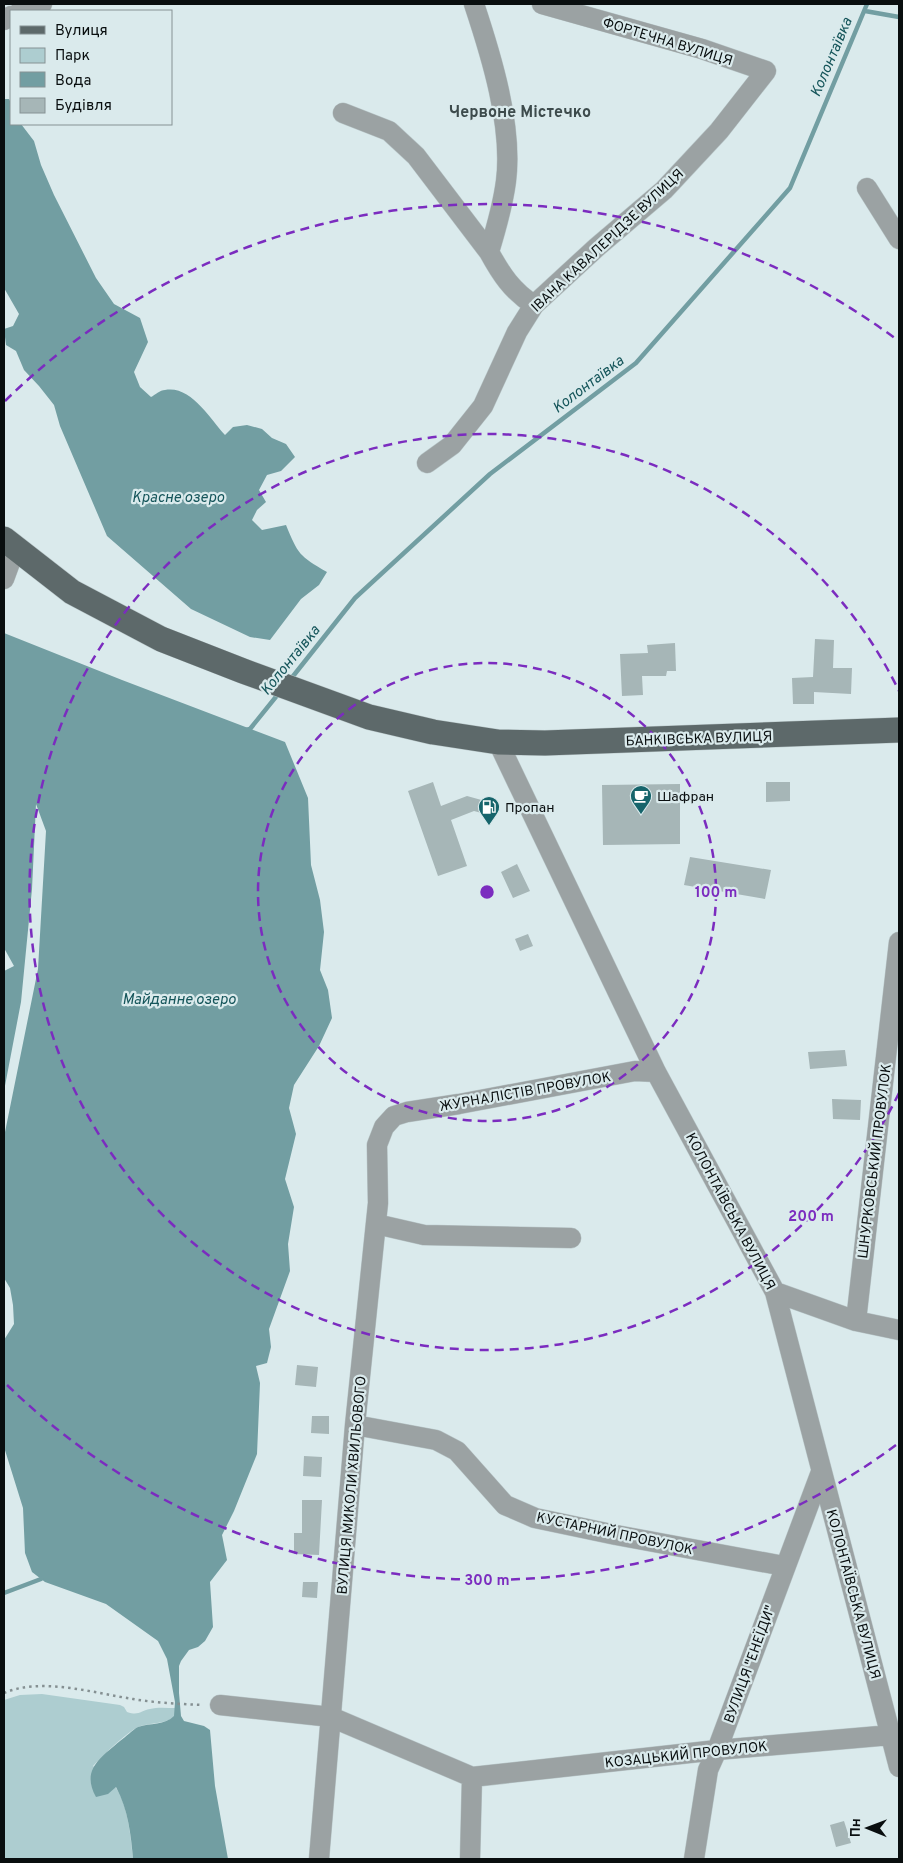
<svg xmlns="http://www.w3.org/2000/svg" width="903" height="1863" font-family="Overpass,sans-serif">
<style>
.green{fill:#adcdd0}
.water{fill:#729ea2}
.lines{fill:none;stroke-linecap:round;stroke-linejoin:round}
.stream{stroke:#729ea2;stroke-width:4.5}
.building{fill:#a6b6b7}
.minor-casing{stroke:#b9c7c9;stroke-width:21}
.major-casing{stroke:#b9c7c9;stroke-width:26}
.path{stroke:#859092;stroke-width:2.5;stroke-dasharray:2.5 4;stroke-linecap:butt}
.minor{stroke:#9ba2a3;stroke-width:20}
.major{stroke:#5d696a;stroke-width:25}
.ring{fill:none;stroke:#7b2cbf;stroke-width:2.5;stroke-dasharray:9 6}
.labels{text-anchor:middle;stroke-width:4.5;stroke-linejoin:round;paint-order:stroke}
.street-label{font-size:14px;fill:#090e0f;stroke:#daeaec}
.poi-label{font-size:14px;fill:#090e0f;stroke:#daeaec;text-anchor:start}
.water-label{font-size:15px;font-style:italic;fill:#15555a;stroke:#daeaec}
.quarter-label{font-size:16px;font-weight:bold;fill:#3d4b4c;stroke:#daeaec}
.centre{fill:#7b2cbf;stroke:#daeaec;stroke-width:2.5}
.ring-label{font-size:15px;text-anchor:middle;font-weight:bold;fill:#7b2cbf;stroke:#daeaec;stroke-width:4.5;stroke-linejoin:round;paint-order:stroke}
</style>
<rect width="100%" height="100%" fill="#daeaec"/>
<path class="green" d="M42,1694l78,11 4,2 3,5c12,4 13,-1 23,-3 7,-2 17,-1 25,-1v8c-10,9 -25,6 -37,11 -11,5 -37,30 -45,39 8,7 18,14 23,22 12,17 15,51 17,71h-129v-159l16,-5z"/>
<path class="water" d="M4,99h5l2,4v21h10l13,17 7,24 13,30 42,83 18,26 26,14 8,24 -14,30 6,15 11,10c4,-2 9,-7 14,-7 26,-5 45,29 60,45l8,-8 14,-2 15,4 10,9 14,6 9,13 -14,14 -14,4 -8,15 7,12 -9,8 -5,10 10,10 24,-5c12,29 13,31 41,47l-8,13 -18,14 -31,41 -20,-3 -59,-28 -84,-73 -47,-110 -6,-21 -15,-19 -15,-16 -8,-19 -10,-6 -2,-16 9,-3 6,-12 -15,-26z
M4,633l118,47 163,62 23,56 3,67 9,35 4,32 -4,38 8,20 4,28 -13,28 -25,39 -5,23 7,26 -11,45 9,28 -6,37 2,27 -21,58 2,18 -4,16 -11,3 4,17 -3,71 -23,57 -12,24 5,25 -17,22 3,45 -8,14 -7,6 -9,3 -8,11 -2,5v27l2,23 3,5 20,5 6,4 5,56 13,73h-95c-2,-24 -5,-50 -17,-72l-8,7 -12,3c-15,-27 4,-39 24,-56 6,-4 12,-11 18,-14 12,-4 27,-2 36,-11l1,-14 -8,-43 -9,-18 -52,-37 -61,-22 -13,-10 -7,-19 -2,-45 -19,-61v-107l10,-16 -1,-19 -3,-17 -6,-10v-141l34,-168 8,-138 -10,-27 -4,85 -11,113 -17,89v-120l10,-5 -10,-18z"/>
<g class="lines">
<path class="stream" d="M865,11l34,6
M290,680l65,-82 135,-124 146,-111 154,-175 77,-184
M246,730l4,-1 29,-36
M4,1593l37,-14"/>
</g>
<path class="building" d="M815,639l19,1 -1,28h19l-1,26 -37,-2v12h-21l-1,-26 21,-1z
M675,643l1,28h-9l-1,5h-24l1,19 -21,1 -2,-42 28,-1 -1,-8z
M433,782l8,24 26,-10 29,8 -3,12 -19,-5 -23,9 16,46 -29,10 -30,-85z
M766,782h24v19l-24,1z
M680,784v60l-77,1 -1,-60z
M690,857l81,13 -6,29 -81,-14z
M517,864l13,27 -17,7 -12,-26z
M528,934l5,12 -13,5 -5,-12z
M845,1050l2,16 -37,3 -2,-17z
M832,1099l29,1 -1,20 -27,-1z
M297,1365l21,2 -2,20 -21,-2z
M312,1416h17v18l-18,-1z
M304,1456l18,1 -1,20 -18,-1z
M302,1500h20l-3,55 -25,-1v-21h8z
M303,1582h15l-1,16 -15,-1z
M844,1821l7,22 -15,4 -6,-22z"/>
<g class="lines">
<g class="minor-casing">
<path id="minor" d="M474,4c17,51 39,122 32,177 -3,24 -10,48 -17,71 12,22 23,39 45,53
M20,11l22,-7
M4,20l7,-4
M343,113l46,18 27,25 73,96
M867,188l32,51
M427,463l25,-18 31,-39 34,-74 17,-27 63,-58 67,-57 55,-59 47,-60 -64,-22 -160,-45
M4,579l11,-30
M498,742l158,330 119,220 124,475
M376,1224l48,11 147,3
M775,1292l81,29 43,9
M856,1321l43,-379
M355,1425l81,15 21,11 48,54 30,13 81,17 168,31
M220,1705l111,12 141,60 -2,82
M472,1777l245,-27 174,-15 8,1
M319,1859l36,-434 23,-222 -1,-58 7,-18 10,-11 13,-4 52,-8 176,-33 21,1
M694,1859l14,-89 9,-20 104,-278"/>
</g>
<g class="major-casing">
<path id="major" d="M4,539l68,53 89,47 82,32 126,46 64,15 65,10 47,1 354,-13"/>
</g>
<path class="path" d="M4,1693c37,-16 90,0 129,6 23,4 47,5 70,6"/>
<use href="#minor" class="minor"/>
<use href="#major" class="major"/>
</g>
<g class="ring">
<circle cx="487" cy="892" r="229"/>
<path d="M899 1093A458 458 0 1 1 899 691"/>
<path d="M896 1445A688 688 0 0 1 5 1383M5 401A688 688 0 0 1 896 339"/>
</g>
<defs>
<g id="cafe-pin" transform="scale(1.125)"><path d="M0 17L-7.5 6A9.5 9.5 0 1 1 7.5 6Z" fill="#16646b" stroke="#daeaec"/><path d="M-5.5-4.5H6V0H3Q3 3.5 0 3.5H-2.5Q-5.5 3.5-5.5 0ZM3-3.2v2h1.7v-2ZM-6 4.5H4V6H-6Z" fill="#fff"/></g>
<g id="fuel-pin" transform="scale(1.125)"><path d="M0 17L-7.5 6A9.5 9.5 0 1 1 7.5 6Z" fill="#16646b" stroke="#daeaec"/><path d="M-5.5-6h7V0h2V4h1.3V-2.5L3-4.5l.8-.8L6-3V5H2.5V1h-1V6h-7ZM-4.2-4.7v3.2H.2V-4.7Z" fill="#fff"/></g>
</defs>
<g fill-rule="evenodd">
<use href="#cafe-pin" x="641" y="796"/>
<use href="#fuel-pin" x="489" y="807"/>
</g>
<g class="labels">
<g class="street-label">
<text transform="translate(668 41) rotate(17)" y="5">ФОРТЕЧНА ВУЛИЦЯ</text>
<text transform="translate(607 240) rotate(-43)" y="5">ІВАНА КАВАЛЕРІДЗЕ ВУЛИЦЯ</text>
<text transform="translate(699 738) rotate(-2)" y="5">БАНКІВСЬКА ВУЛИЦЯ</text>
<text transform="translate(525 1091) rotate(-10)" y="5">ЖУРНАЛІСТІВ ПРОВУЛОК</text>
<text transform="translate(874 1161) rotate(-83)" y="5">ШНУРКОВСЬКИЙ ПРОВУЛОК</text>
<text transform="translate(731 1211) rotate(62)" y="5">КОЛОНТАЇВСЬКА ВУЛИЦЯ</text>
<text transform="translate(351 1485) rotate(-85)" y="5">ВУЛИЦЯ МИКОЛИ ХВИЛЬОВОГО</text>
<text transform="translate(615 1533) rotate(12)" y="5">КУСТАРНИЙ ПРОВУЛОК</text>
<text transform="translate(854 1594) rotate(75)" y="5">КОЛОНТАЇВСЬКА ВУЛИЦЯ</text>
<text transform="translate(749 1664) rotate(-70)" y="5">ВУЛИЦЯ "ЕНЕЇДИ"</text>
<text transform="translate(686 1754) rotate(-6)" y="5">КОЗАЦЬКИЙ ПРОВУЛОК</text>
</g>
<g class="poi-label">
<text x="657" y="801">Шафран</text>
<text x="505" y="812">Пропан</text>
</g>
<g class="water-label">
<text transform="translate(831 57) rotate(-67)" y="5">Колонтаївка</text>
<text transform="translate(588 384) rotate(-37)" y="5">Колонтаївка</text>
<text x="178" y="502">Красне озеро</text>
<text transform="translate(290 660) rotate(-51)" y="5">Колонтаївка</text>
<text x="179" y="1004">Майданне озеро</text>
</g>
<g class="quarter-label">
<text x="520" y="117">Червоне Містечко</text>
</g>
</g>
<circle cx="487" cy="892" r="8" class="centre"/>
<g class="ring-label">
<text x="716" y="897">100 m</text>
<text x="811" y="1221">200 m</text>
<text x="487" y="1585">300 m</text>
</g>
<rect width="903" height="1863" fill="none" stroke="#090e0f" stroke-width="10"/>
<rect x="10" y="10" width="162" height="115" fill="#daeaec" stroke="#869294"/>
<rect x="20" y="26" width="25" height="8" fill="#5d696a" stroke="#869294"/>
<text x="55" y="35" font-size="15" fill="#090e0f">Вулиця</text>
<rect x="20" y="48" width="25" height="15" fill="#adcdd0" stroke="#869294"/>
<text x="55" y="60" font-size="15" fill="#090e0f">Парк</text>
<rect x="20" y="72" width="25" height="15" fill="#729ea2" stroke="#869294"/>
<text x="55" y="85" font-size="15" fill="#090e0f">Вода</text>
<rect x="20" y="98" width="25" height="15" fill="#a6b6b7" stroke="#869294"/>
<text x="55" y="110" font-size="15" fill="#090e0f">Будівля</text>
<g transform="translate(868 1828) rotate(271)" stroke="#daeaec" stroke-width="4" paint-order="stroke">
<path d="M0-4L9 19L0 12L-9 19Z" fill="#090e0f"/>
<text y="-8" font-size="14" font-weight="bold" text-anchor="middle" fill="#090e0f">Пн</text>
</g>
</svg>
